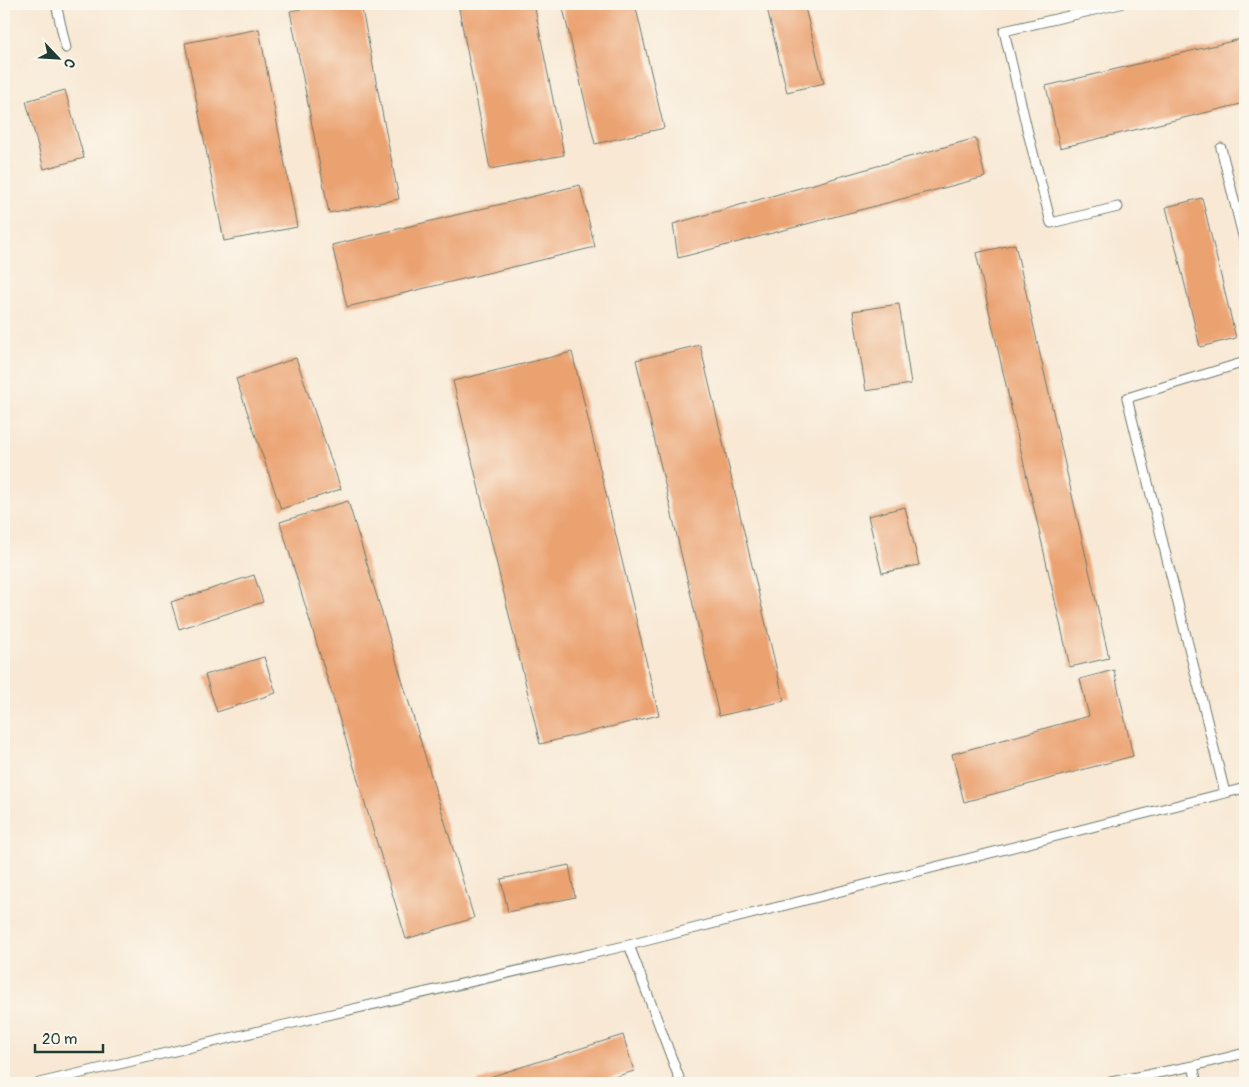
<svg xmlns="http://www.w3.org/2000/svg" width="1249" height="1087" font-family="Pangolin,sans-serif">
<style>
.building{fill:#eba271}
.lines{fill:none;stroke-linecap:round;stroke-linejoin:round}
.service-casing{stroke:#6b796c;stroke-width:11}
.service{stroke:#fff;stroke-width:9}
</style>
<rect width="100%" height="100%" fill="#fbf7ec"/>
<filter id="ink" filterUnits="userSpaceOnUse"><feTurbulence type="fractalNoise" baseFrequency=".02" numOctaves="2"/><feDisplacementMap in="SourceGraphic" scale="10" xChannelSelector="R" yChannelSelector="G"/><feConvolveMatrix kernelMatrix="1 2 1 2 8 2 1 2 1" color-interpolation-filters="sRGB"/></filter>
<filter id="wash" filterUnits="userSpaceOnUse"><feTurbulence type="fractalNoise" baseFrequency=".0096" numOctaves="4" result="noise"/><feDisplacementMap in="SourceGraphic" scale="20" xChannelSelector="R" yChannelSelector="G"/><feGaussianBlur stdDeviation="1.12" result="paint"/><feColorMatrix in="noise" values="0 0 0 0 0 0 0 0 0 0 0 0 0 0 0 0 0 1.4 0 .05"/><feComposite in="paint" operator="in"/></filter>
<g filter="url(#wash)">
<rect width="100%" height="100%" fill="#f8e8d4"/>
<g id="blocks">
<path class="building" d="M330,4h31l38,195 -70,14 -39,-202z
M458,4h76l30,151 -74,14z
M562,4h73l29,124 -69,16z
M766,4h38l20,79 -37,9z
M259,29l38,198 -73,14 -39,-198z
M1245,38v65l-185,45 -14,-62z
M65,90l19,68 -40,11 -18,-68z
M976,138l9,39 -307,81 -5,-34z
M580,185l15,62 -248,60 -15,-62z
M1202,198l34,140 -36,9 -34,-140z
M1015,244l94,414 -39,9 -94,-414z
M899,304l12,80 -45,7 -13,-80z
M700,345l84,356 -65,15 -83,-356z
M572,352l87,363 -119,29 -87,-363z
M296,358l45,131 -60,20 -45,-130z
M348,501l126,417 -68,21 -126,-417z
M905,507l14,58 -37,8 -14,-57z
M254,575l9,27 -84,27 -8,-27z
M264,657l12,36 -59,19 -12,-37z
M1114,670l19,86 -169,46 -12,-48 137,-38 -9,-37z
M569,865l6,32 -67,15 -7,-33z
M623,1035l11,36 -39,12h-117l-1,-2z"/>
</g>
</g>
<g filter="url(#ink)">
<use href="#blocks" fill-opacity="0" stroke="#6b796c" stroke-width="1"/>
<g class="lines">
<g class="service-casing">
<path id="service" d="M56,4l10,44
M1221,148l24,96
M1118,207l-67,16 -23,-90 -24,-102 116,-27
M1225,793l-98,-395 118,-36
M629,945l52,138
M1193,1066l4,17
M39,1083l237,-56 353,-82 616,-157
M1106,1083l87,-17 52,-13"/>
</g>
<use href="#service" class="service"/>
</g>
</g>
<rect width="1249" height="1087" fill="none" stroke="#fbf7ec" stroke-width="20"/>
<g transform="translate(58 58) rotate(115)" stroke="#fbf7ec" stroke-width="4" paint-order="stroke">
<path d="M0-4L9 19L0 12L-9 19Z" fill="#1f3d34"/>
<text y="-8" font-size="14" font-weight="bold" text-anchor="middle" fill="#1f3d34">С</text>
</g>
<path d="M35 1044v8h68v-8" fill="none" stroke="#1f3d34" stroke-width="2.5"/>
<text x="42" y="1044" font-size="15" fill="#1f3d34" stroke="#fbf7ec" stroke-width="4" paint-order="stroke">20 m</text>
</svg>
